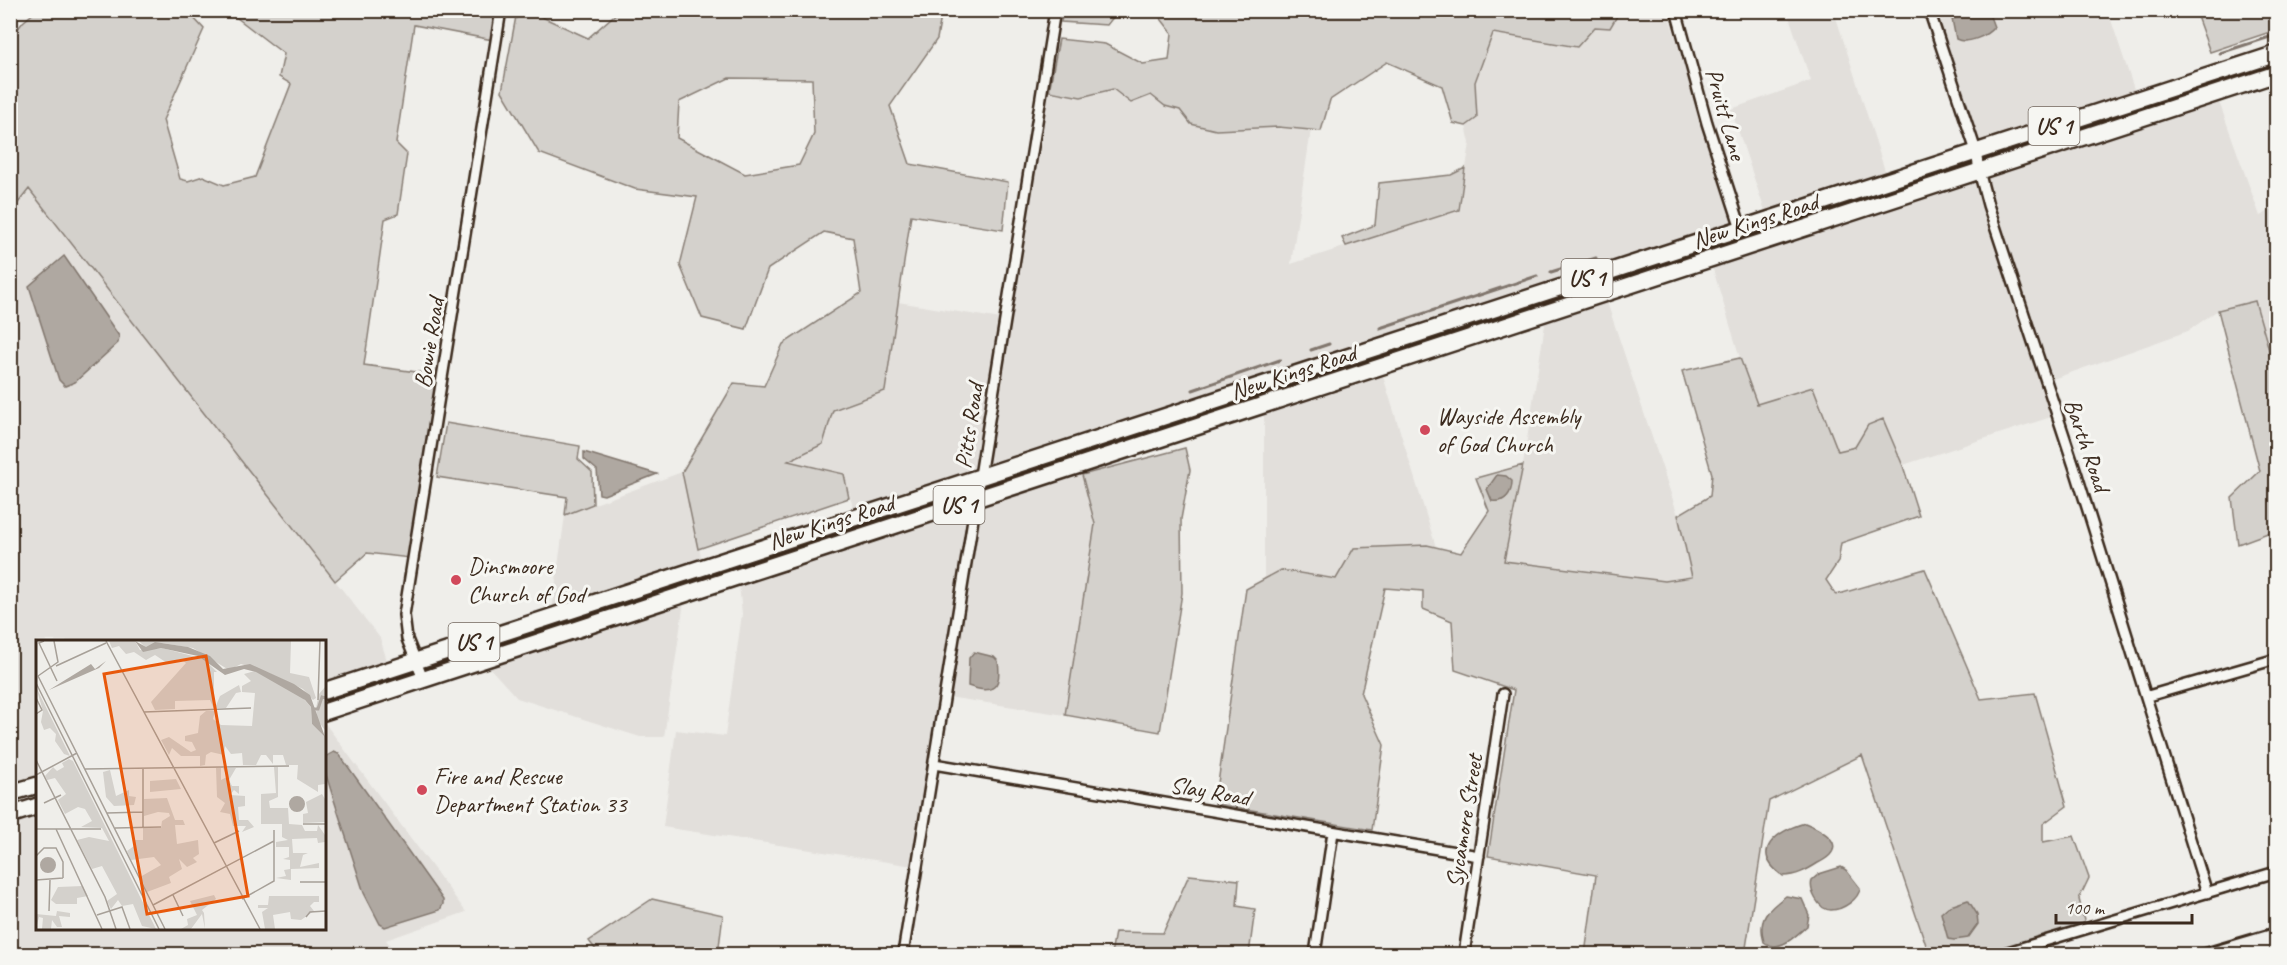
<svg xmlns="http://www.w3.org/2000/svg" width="2287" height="965" font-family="Caveat,sans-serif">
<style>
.built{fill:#e2dfdb}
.green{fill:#d4d1cc;stroke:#887e75;stroke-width:1.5;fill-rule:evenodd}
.water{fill:#afa8a1;stroke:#81766d;stroke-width:1.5}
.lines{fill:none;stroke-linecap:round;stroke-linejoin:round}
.stream{stroke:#81766d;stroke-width:3}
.minor-casing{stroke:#3b2a1e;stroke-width:14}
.trunk-casing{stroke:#3b2a1e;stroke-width:20}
.minor{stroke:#f6f6f2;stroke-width:9}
.trunk{stroke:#f6f6f2;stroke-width:15}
.rail{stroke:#3b2a1e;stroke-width:3}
.poi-dot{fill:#d1495b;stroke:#f6f6f2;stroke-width:2}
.labels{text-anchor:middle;stroke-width:6;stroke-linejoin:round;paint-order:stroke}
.shield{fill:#f6f6f2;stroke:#73675e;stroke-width:1.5}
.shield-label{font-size:22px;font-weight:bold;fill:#3b2a1e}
.street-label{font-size:24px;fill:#3b2a1e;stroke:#f6f6f2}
.poi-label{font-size:24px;fill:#3b2a1e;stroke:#f6f6f2;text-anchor:start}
.inset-river{fill:none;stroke:#afa8a1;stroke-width:3}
.inset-road{fill:none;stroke:#a7a098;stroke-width:1.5}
.view{fill:#e8590c;fill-opacity:0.15;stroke:#e8590c;stroke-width:3}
.inset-edge{fill:none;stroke:#3b2a1e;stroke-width:3}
</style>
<rect width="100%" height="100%" fill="#efeeea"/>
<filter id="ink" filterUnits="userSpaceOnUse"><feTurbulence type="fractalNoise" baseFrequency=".0167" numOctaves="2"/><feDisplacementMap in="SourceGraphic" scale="12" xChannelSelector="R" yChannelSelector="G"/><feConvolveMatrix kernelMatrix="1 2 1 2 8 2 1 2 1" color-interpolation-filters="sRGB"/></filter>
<g filter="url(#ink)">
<path class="built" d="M1620,11h47l70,214 -702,225 -181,61 -10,-37 -57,-13 36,-17 10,-34 52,-19 13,-89 103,17 37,-228 43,6 32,-8 18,14 20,-8 14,11 15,4 11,14 120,6 -20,134 168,-54 11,-67 -4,-17 11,-8 -2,-36 18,-49 84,14 18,-20 15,1z
M1787,11h47l52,163 -120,40 -35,-105 80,-28z
M1965,11h143l28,84 -158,49 -41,-122z
M2218,99l42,117 16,-9v167l-22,-73 -36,9 -30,21 -149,53 12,33 -148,48 -20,-46 -15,6 -12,22 -18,4 -81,-46 -17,-47 -28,-92z
M29,189l351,449 8,26 -64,21v-44h-286l-1,137 -26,9 -1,-575z
M1606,299l72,216 14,62 -27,4 -161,-20 19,-96 23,-147z
M1382,373l54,174 -9,-2 -91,34 -55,-9 -17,9v-166z
M682,472l20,89 -150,49 13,-95z
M1082,475l13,49 -30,191 -124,-19 -28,170 -250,-39 13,-97 49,6 17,-122 -3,-30z
M684,602l-20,135h-24l-123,-39 -29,-32z
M324,722l142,190 -80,28 11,14h-386l-1,-133 27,-9 1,116h286z"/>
<path class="green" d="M481,10l16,3 -4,27 -79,-15 -18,118 11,11 -9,60 -13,5 -21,146 75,10 -29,183 -43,-5 -32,28 -306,-392 -18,23 -1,-173 13,-17 13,-11h163l-7,5 12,13 -41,91 17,59 8,2 15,-5 21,9 31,-8 36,-93 -12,-7 5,-23 -56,-43z
M517,11h12l59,27 31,-27h323l-5,28 -47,67 20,58 98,18 -5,48 -92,-15 -26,176 -52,19 -10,34 -35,17 56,13 5,24 -151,51 -16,-77 52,-89 30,3 19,-42 78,-51 -8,-55 -29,-6 -56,37 -22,60 -44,-11 -22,-53 17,-68 -62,-8 -96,-36 -37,-62zM729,78l83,1 2,55 -15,31 -54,9 -68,-36 2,-36z
M1063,11v-1l55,1 -11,14 -46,-3z
M1155,11h465l-10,17 -15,-1 -18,20 -84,-14 -18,49 2,36 -11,8 -13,-3 -11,-37 -55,-24 -57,38 -9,31 -43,-4 -62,3 -25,-6 -11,-14 -15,-4 -14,-11 -20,8 -18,-14 -32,8 -32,-6 10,-52 46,5 38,20 26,-4 3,-27z
M2195,11h79l2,19 -66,22z
M1465,168l-6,42 -113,36 -4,-8 33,-13 4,-42 72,-8z
M2255,301l21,73v156l-38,14 -6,-46 28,-27 -42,-161z
M1740,358l17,46 56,-17 25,64 17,-4 13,-22 15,-6 20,47 16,50 -78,27 -3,19 -12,18 10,15 89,-26 56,130 54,-6 32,113 -24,18v18l31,-6 15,42 -10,21 6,26 -97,29h-59l-67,-199 -93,46 -24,153h-160l11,-79 -108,-19 26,-166 -59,-20 -3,-49 -29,-12v-18l-38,-3 -24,106 23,51 -12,85 -157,-26 31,-215 35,-19 55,9 18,-31 73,-3 34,8 28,-42 -13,-33 47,-13 -19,96 161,20 27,-4 -14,-62 32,-19 2,-22 -30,-103z
M446,423l134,23 -2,13 14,13 1,32 -28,11 2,-18 -130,-20z
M1185,448l5,22 -9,49 1,74 -22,139 -95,-17 30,-191 -13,-49z
M1189,875l50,5 -2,26 18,3 -6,45h-138l4,-22 48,1z
M652,899l71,16 -5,39h-119l-10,-13z"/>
<path class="water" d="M1976,11h12l6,16c-7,9 -27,18 -38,12l-4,-20z
M64,256l55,80 -1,7 -43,39 -10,4 -6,-6 -30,-94z
M584,452l66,20 7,2 -53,21 -5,-1 -2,-24 -13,-11z
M1497,475l9,1 6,5c0,13 -7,22 -20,20l-5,-12z
M974,652l20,5 4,4c4,27 -5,34 -30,25l1,-28z
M334,752l5,2 104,146v4l-3,6 -55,17 -5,-3 -16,-31 -39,-121v-15z
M1805,823c10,4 39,17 25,32 -3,3 -8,6 -12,8 -11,7 -22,13 -35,13 -35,-25 -6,-45 22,-53z
M1841,867l5,3 14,18c-1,11 -17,22 -29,22 -13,0 -22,-20 -19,-30l7,-6z
M1786,896l16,3 7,16 -2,11c-12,10 -28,28 -43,16 -7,-23 4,-33 22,-46z
M1968,900l9,14 1,10 -10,14 -14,2 -6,-1 -7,-26 7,-6z"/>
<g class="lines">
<path class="stream" d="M2220,53l56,-18
M1551,272l45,-14
M1380,328l157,-52
M1311,350l18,-6
M1193,390l87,-30"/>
<g class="minor-casing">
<path id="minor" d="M1676,10l31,113 34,105
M1929,10l47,141 3,20 9,34 89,270 130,418
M423,679l-16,-40 -3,-24 97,-605
M2148,696l128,-37
M934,764l545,92
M903,954l152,-944
M1315,954l18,-122
M1464,954l39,-260
M2001,954l275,-82"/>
</g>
<g class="trunk-casing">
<path id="trunk" d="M324,691l1952,-637
M324,712l1952,-638
M10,793l28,-8
M10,815l28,-9"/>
</g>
<use href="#minor" class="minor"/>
<use href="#trunk" class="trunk"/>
<path class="rail" d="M2184,954l92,-27"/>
</g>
</g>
<g class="poi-dot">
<circle cx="1425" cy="430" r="6"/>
<circle cx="456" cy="580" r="6"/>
<circle cx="422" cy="790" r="6"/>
</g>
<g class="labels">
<g class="shield">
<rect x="2028.5" y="107" width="51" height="38" rx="4.5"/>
<rect x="1561.5" y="259" width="51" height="38" rx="4.5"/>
<rect x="933.5" y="486" width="51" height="38" rx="4.5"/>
<rect x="448.5" y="623" width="51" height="38" rx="4.5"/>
</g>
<g class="shield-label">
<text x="2054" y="134">US 1</text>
<text x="1587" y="286">US 1</text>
<text x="959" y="513">US 1</text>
<text x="474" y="650">US 1</text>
</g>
<g class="street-label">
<text transform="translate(1726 114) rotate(74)" y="8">Pruitt Lane</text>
<text transform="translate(1755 221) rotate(-18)" y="8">New Kings Road</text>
<text transform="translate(429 343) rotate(-81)" y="8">Bowie Road</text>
<text transform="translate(1293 372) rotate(-18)" y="8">New Kings Road</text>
<text transform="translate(969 426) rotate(-81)" y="8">Pitts Road</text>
<text transform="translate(2087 445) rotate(71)" y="8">Barth Road</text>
<text transform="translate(831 522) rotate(-18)" y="8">New Kings Road</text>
<text transform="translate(1210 791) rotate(10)" y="8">Slay Road</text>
<text transform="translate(1464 821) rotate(-81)" y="8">Sycamore Street</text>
</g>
<g class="poi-label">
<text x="1437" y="424">Wayside Assembly<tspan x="1437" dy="28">of God Church</tspan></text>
<text x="468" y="574">Dinsmoore<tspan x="468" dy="28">Church of God</tspan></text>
<text x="434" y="784">Fire and Rescue<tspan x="434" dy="28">Department Station 33</tspan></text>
</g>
</g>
<g transform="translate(36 640)">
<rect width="290" height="290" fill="#efeeea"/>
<path d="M73,1h26l5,9 22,-2 42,11 13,13h-3v37l-4,-9 -35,1v8l-20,1 -4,-8 35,-39 -6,-4 -13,4 -12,-8 -9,5 -12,-8 -8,2 -7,-8 -7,2zM103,1h152l-1,32 19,4 7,21 -3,2 -10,-11 -34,-16 -28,-9 -12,6 -36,-22 -31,-5 -16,5zM219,31l46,25 10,11 1,17 13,13v47l-7,1v7l-21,-13 1,-14h-12l-3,-10h-10v9l-7,-9h-5l-5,10h-13l-1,-12 -11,1 -6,-8 -1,9 -13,-3 -5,3 -1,10 -5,1v-10h-19l-9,-8 -3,7 -8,-15 8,-3 22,15 5,-2 -4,-8 -7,-1v-5l13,-3 2,-17 6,-5h9l-2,8 8,6 31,1 3,-33 -13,-1v-6l9,-5 -7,-7zM203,45l2,7 -5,1 -10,15h-11l5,-12zM0,47l34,69 -6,-2 -9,-13 1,-7 -6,-6 -6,2 -3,-8 2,-11zM289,47v43l-8,-10 -1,-12 3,-14zM33,119l4,2 83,168 -14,-3 -9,-22 -11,2 -4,-6 -7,9 -4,-8 10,-7 -15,-28 -10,3 -15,-29 12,-3 20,4 -7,-13 -21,-1 11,-6 -7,-12 -7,-2 -13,7 -7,-14 8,-6 -11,-16 -8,2 -2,-4 8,-9 4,4 7,-4 -2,-4zM238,127h4v30l-9,4 1,7h18l1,16 13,1 3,6h12l1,-6 7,10v7l-7,1 -1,-5 -25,1 1,14h15l-5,2 -3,12 19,-4v5l-28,1v11l-15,-2 10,-2 -2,-6 6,-1v-9l-7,-1 6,-2v-10h-13v-5l12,-2 -6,-3v-13h-21v-30l15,-1zM180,128h5v12l6,-3 -4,-9h13l-7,12 3,6h7v8l-5,-4 -4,5 15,1v10l-7,1 1,13h9l6,7 -12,5 4,-6h-13l-3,-12 -10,-2 5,-9 -8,-6zM74,130l6,26 13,-6v6l7,1 -2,8 -20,1 -8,-9 -3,-25zM140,139l5,10 -31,3v-11zM286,154l3,5v23l-22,1v-9l5,-1 -2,-11zM131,158l8,22h8l2,5h-10l2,19 21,-4 1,14 -6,4 4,4 -10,5 -8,-8 3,10 -13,8 2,6 -24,9 -7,-15 21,-12 -7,-8 -23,3 -4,-9 7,-5 -1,-6h10v-12h18l1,-7 8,-5 -1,-3 -11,-1 -14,4v-17zM47,246l5,10 -11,2v6h-21l-5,-4 7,-13zM178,255l2,4 -14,11 2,3 1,16 -3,-15 -11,15h-10l7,-4 -1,-6 10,-4 -7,-14zM233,256h50v6h-5l-4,4 4,5 -13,9 -10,-1 -1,-7 -17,3 2,14h-10l-3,-17 6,-4h-10v-3h10zM21,271l13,2v4l-11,-1 3,11h-5l-5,-7 -1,9h-9l1,-11 -4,-1 -3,12v-15l20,2z" fill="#d4d1cc"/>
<path d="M99,1l11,6 9,-5 33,5 22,9 13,13 27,-5 44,20 16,11 15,42 -13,-13 -1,-17 -6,-7 -49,-28 -12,-3 -19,6 -27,-19 -37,-8 -18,4zM70,21l-7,7 -50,22 42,-26 4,5zM253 164a8 8 0 1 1 16 0a8 8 0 1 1-16 0ZM4 225a8 8 0 1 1 16 0a8 8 0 1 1-16 0Z" fill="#afa8a1"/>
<path class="inset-river" d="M276,69h6l4,-12 4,1"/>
<path class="inset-road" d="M8,1l-5,2 18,38M70,1l154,288M20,26l50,-23M2,36l127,253M2,36l20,-14 -4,-21M0,43l123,246M0,58l6,12 -6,4M282,60l2,-59M108,72l107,-4M0,120l69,137 11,32M107,128v59M49,129l204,-3M0,135l41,-22M8,163l17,-8M71,173l36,-1M267,184h23M79,188l46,-1M0,189h65M20,189l46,100M178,203l25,-12M0,216l8,-8h12l7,14v16M0,240l27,-2M264,242h26M137,255l10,21M206,259l32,-18v-51M117,265l121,-64M13,271l1,-31M61,275l25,-8 8,22M270,277l4,-5 16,-1"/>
<path class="view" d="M170,16l42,240 -101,18 -43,-240z"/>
<rect width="290" height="290" class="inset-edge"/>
</g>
<rect width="2287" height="965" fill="none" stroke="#f6f6f2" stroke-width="36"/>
<rect x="18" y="18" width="2251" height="929" fill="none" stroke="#3b2a1e" stroke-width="2" filter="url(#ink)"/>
<path d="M2056 914v9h136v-9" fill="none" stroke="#3b2a1e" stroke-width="3"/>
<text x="2065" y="914" font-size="18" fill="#3b2a1e" stroke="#f6f6f2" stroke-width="4.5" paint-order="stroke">100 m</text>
</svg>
